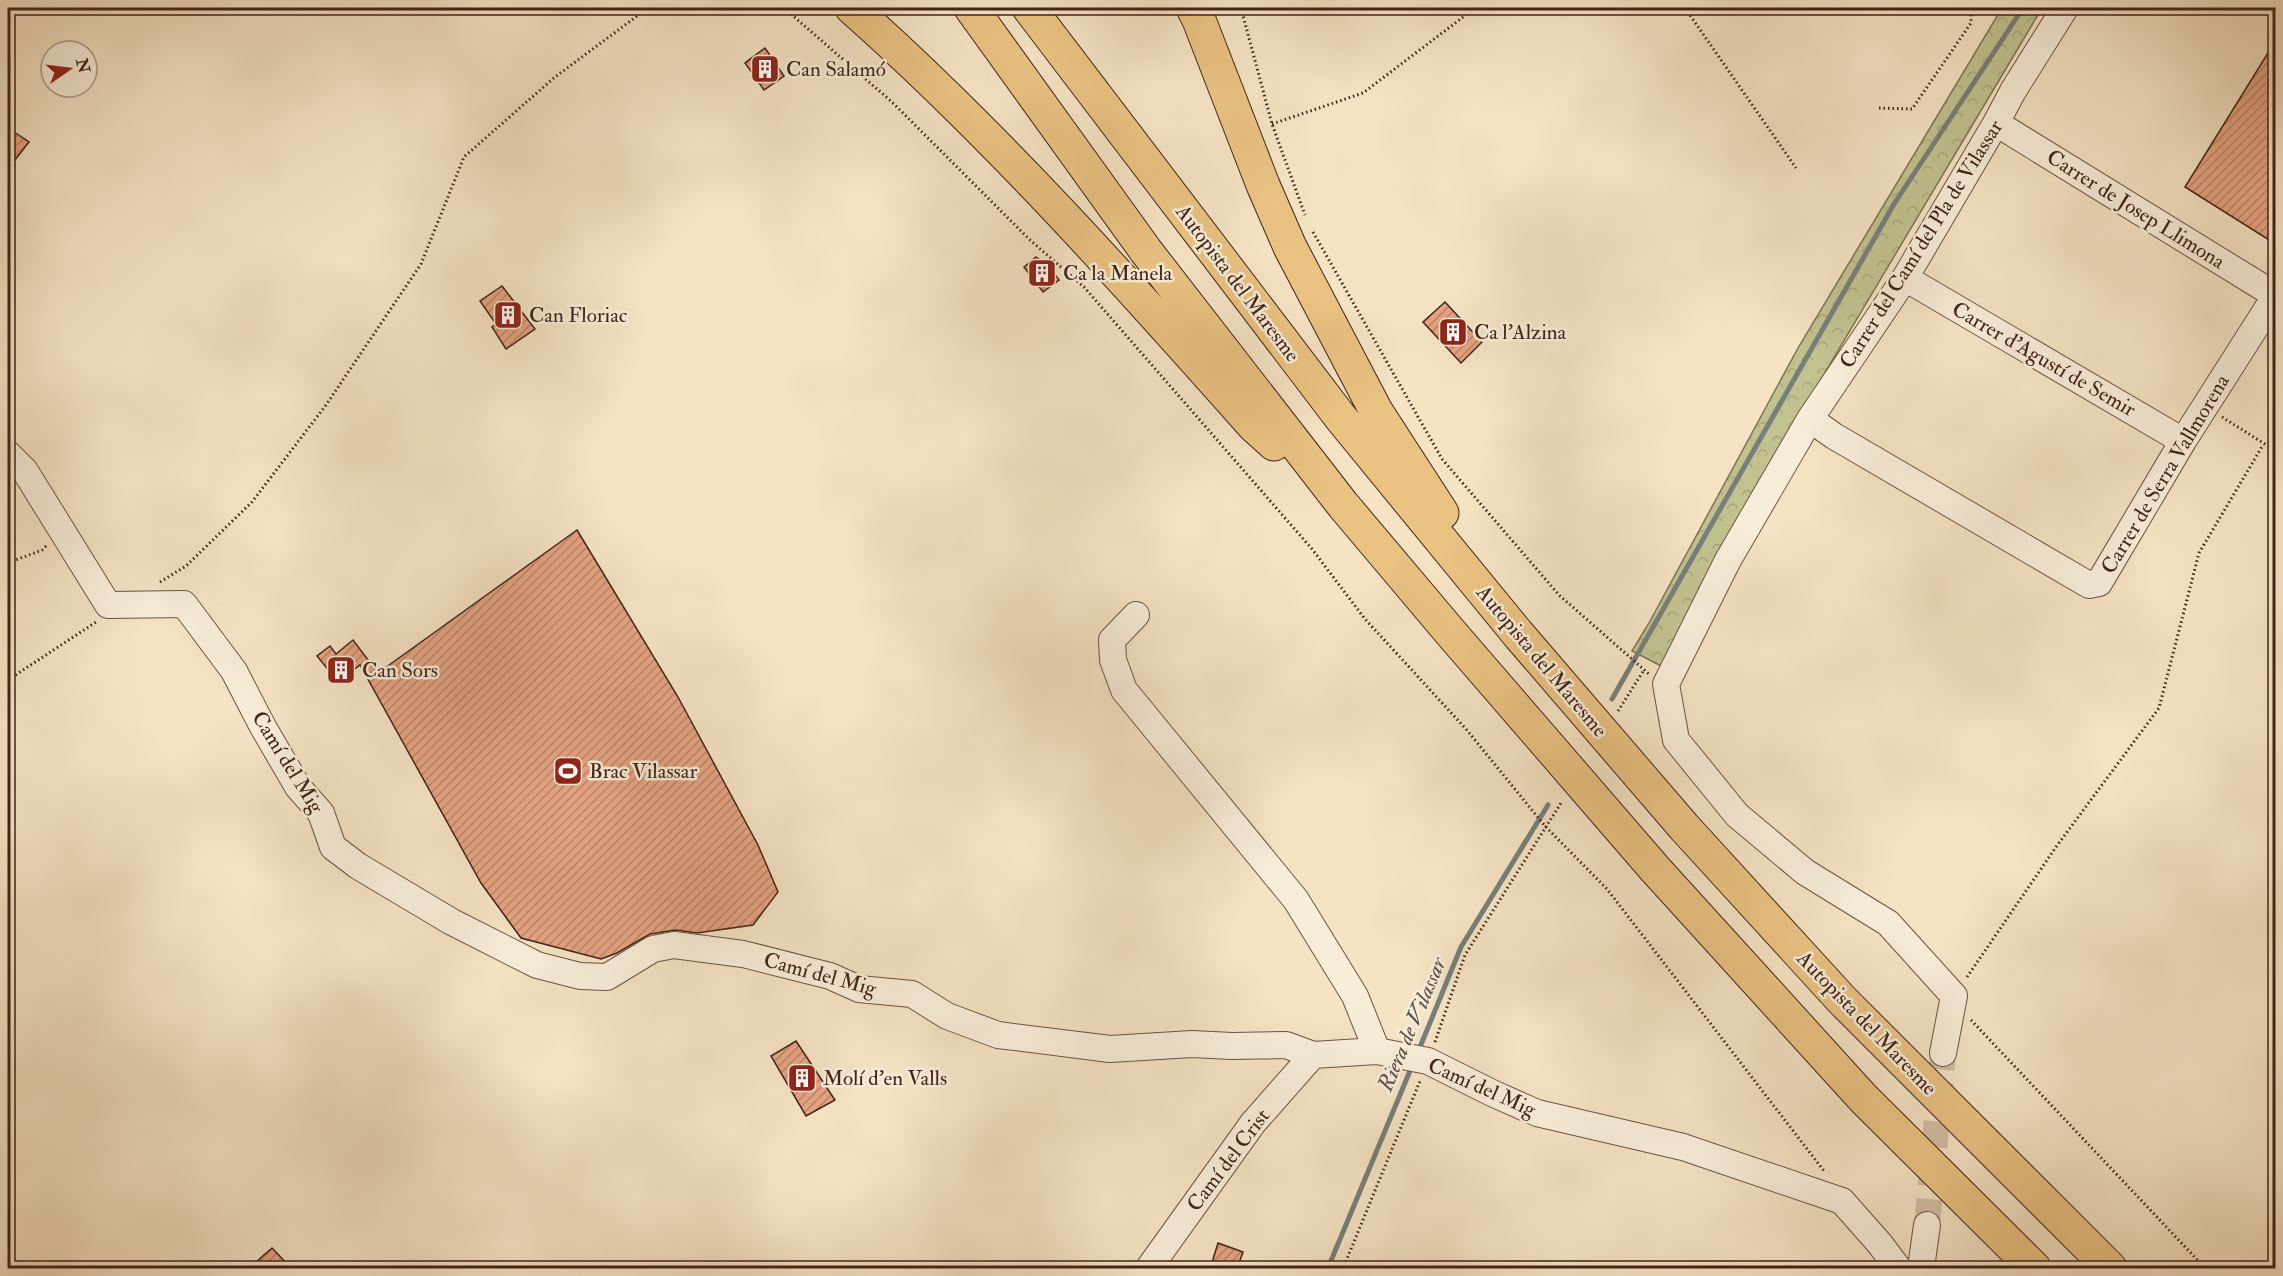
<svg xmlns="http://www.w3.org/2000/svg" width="2283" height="1276" font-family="'IM FELL Double Pica',serif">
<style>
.forest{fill:url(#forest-crowns);stroke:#817254;stroke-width:1.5}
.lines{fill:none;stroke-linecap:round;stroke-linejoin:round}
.stream{stroke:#787f79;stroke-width:5}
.building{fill:url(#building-hatch);stroke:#412318;stroke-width:1.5}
.minor-tunnel{stroke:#d1bda2;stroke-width:26;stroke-dasharray:26 13;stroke-linecap:butt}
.minor-casing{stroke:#6e5343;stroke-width:28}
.highway-casing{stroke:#412318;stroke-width:35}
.path{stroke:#412318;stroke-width:3;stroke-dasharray:1.5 3;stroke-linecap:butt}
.minor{stroke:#f8edd9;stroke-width:26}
.highway{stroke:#eac282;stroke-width:33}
.labels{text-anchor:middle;stroke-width:5;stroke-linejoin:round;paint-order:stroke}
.poi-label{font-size:21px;fill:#412318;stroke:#f8edd9;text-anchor:start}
.street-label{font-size:21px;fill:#412318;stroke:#f8edd9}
.water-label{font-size:22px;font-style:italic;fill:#5d5148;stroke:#f8edd9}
</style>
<defs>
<pattern id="forest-crowns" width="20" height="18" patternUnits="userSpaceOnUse" patternTransform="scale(1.5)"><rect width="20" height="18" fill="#c1c290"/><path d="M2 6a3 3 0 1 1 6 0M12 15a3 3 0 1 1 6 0" fill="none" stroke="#a7a67b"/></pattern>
<pattern id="building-hatch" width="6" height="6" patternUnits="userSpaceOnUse" patternTransform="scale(1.5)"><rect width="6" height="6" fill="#e5a382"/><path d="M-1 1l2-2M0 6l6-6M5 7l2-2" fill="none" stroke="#bb8469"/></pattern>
</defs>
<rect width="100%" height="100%" fill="#f5e3c4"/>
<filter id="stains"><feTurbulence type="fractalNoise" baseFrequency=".00333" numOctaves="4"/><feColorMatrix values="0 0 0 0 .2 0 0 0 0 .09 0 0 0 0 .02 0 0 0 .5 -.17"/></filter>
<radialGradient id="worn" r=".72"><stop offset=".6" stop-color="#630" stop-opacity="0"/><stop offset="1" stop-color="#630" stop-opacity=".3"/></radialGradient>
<path class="forest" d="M2002,8h40l-256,430 -121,230 -33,-17 17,-28 149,-275z"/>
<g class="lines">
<path class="stream" d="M1612,699l282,-495 129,-196
M1418,1052l43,-105 87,-142
M1328,1268l84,-202"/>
</g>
<path class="building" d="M2276,40v189l-7,11 -84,-53z
M765,48l19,28 -20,14 -19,-27z
M8,128l21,14 -21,27z
M1036,257l13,9 10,14 -16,12 -19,-25z
M502,286l33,43 -29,20 -14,-22 4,-3 -16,-23z
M1445,302l37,40 -21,21 -38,-41z
M577,530l101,167 80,148 20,47 -25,33 -56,8 -21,-3 -26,4 -33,19 -16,6 -80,-21 -40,-55 -121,-218 -22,17 -21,-26 13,-10 6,8 17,-14 25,33z
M796,1041l39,59 -29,16 -35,-60z
M1218,1243l25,9 -6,17h-27z
M272,1248l20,21h-44z"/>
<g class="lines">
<path class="minor-tunnel" d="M1927,1225l16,-172"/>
<g class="minor-casing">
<path id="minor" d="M1996,123l279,172
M1905,278l278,163
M1810,419l24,17 255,149 10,-2 84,-142 93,-146
M8,454l17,17 83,134 76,-1 50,67 29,56 35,60 23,26 12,34 25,19 94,56 85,43 43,11 27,1 46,-28 21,-4 69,9 87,22 29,13 53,5 35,22 51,19 112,14 82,-5 40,2 54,-1 27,10 64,-4 51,10 64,32 45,20 146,34 159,54 38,43 18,24
M1136,615l-24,25 1,20 11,30 172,210 59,96 22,55
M1943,1053l11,-57 -66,-73 -83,-51 -68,-57 -61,-75 -10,-56 62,-124 82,-141 95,-141 91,-155 17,-32 52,-83
M1149,1268l104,-145 60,-68
M1921,1268l6,-43"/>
</g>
<g class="highway-casing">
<path id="highway" d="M852,8c144,128 274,274 402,418l20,18
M971,8l175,243 197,254 108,128 204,236 209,230 170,169
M1029,8l312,410 177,216 166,193 158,173 268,268
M1193,8l6,12 64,165 27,62 86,164 66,102"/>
</g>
<path class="path" d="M784,8l108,94 138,138 54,47 228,262 53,70 101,110 79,97 62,63 217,282
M1241,8l31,116 33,91
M1685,8l111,160
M1879,108l33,1 59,-86v-15
M1272,124l91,-31 112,-85
M1313,232l129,227 117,136 90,79
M2222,417l54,34
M8,563l34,-13 4,-4
M160,582l26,-16 66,-64 74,-97 95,-141 43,-107 91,-80 93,-69
M8,680l88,-58
M1618,711l26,-41
M1967,977l89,-130 103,-139 40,-155 64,-108
M1971,1020l234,248
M1435,1042l30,-87 96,-152
M1344,1266l76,-185"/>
<use href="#minor" class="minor"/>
<use href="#highway" class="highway"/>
</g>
<defs>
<g id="building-square" transform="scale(1.5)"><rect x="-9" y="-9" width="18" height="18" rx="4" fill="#8f2418" stroke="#f8edd9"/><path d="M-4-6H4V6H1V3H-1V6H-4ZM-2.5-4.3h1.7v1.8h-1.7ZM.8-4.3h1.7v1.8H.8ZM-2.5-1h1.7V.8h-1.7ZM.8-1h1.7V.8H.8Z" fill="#fff"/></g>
<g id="stadium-square" transform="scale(1.5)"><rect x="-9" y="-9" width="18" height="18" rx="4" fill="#8f2418" stroke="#f8edd9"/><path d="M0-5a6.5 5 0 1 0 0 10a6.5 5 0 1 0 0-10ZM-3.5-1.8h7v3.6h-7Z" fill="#fff"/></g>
</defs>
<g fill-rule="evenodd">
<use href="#building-square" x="765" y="69"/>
<use href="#building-square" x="1042" y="273"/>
<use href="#building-square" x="508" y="315"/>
<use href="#building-square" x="1453" y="332"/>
<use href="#building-square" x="341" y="670"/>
<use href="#stadium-square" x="568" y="771"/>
<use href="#building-square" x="802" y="1078"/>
</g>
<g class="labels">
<g class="poi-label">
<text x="786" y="76">Can Salamó</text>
<text x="1063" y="280">Ca la Manela</text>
<text x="529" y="322">Can Floriac</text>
<text x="1474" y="339">Ca l'Alzina</text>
<text x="362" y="677">Can Sors</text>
<text x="589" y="778">Brac Vilassar</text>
<text x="823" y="1085">Molí d'en Valls</text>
</g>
<g class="street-label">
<text transform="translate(2136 209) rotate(32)" y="7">Carrer de Josep Llimona</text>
<text transform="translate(1921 244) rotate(-58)" y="7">Carrer del Camí del Pla de Vilassar</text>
<text transform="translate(1238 283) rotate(53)" y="7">Autopista del Maresme</text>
<text transform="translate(2044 359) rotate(30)" y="7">Carrer d'Agustí de Semir</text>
<text transform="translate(2165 474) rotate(-59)" y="7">Carrer de Serra Vallmorena</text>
<text transform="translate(1542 661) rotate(50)" y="7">Autopista del Maresme</text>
<text transform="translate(288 762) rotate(58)" y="7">Camí del Mig</text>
<text transform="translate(820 974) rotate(15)" y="7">Camí del Mig</text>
<text transform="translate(1867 1023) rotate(46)" y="7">Autopista del Maresme</text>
<text transform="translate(1482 1087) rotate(24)" y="7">Camí del Mig</text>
<text transform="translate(1228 1160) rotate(-53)" y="7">Camí del Crist</text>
</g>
<g class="water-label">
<text transform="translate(1411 1024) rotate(-67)" y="8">Riera de Vilassar</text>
</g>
</g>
<rect width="2283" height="1276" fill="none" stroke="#f5e3c4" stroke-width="30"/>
<rect x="9" y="9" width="2265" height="1258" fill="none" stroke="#412318" stroke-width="3"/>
<rect x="15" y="15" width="2253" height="1246" fill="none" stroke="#412318" stroke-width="1.5"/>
<g transform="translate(69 69) rotate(76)"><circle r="28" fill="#f8edd9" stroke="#af9c8c" stroke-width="1.5"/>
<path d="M0-4.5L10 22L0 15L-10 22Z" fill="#8f2418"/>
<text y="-9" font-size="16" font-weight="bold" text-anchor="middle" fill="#412318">N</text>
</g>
<rect width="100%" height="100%" filter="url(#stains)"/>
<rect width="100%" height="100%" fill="url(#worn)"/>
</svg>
